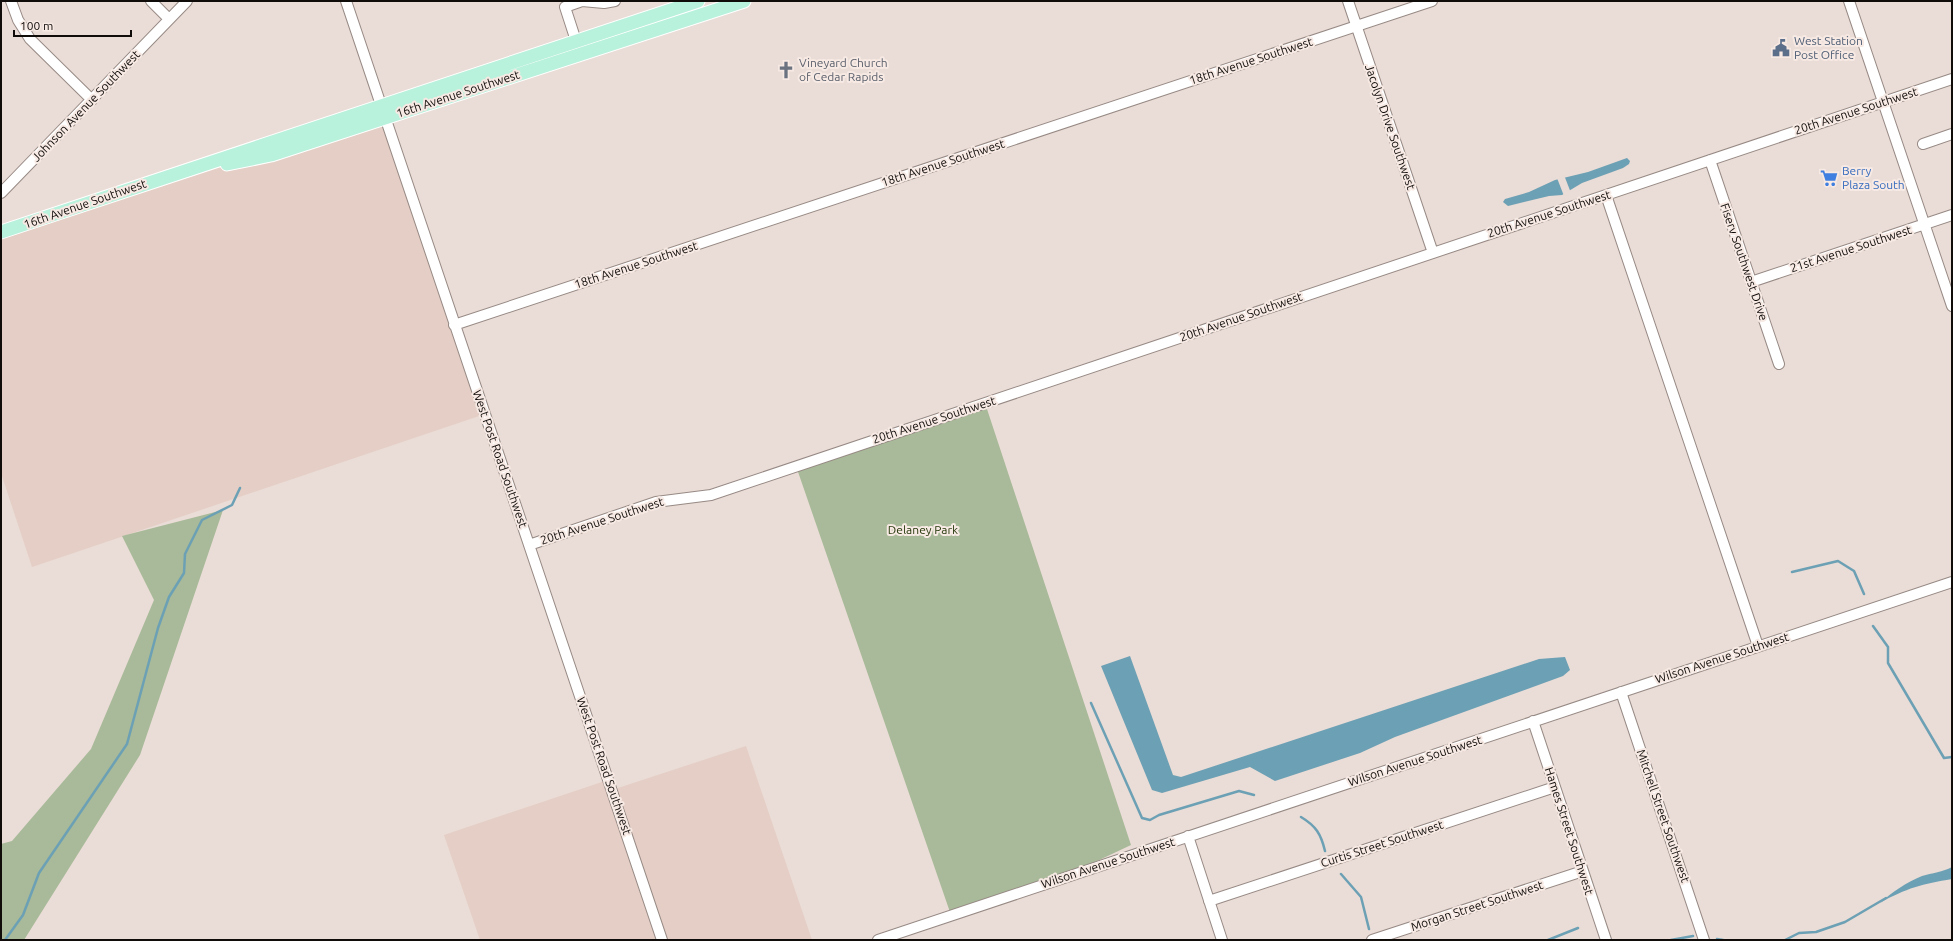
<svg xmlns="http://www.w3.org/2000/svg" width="1953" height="941" font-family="Ubuntu,sans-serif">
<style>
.built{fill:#e4cec5}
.green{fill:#a8ba99}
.water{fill:#6ca0b4}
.pier{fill:#eadcd6}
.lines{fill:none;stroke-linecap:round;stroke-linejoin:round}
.stream{stroke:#6ca0b4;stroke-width:2.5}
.minor-casing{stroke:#978a85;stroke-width:12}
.major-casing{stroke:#fff;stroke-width:15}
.minor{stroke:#fff;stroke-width:10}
.major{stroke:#b8f1dc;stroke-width:13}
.labels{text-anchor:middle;stroke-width:4;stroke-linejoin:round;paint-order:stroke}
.service-label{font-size:12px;fill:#4e5e75;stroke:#f7e9e3;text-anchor:start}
.street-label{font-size:12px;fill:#100c0a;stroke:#f7e9e3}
.worship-label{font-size:12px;fill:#5b616d;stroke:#f7e9e3;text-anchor:start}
.shop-label{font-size:12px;fill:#366cbe;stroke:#f7e9e3;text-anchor:start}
.park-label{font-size:12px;fill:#1f3304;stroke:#f7e9e3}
</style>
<rect width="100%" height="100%" fill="#eadcd6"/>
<path class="built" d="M381,105l104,309 -453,153 -31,-94v-241z
M746,746l66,194h-332l-36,-105 164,-55 4,10z"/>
<path class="green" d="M985,403l146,442 -72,34 -108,36 -155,-449z
M223,510l-83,245 -116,185h-23v-96l11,-3 79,-92 63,-149 -32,-64z"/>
<path class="water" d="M1627,158l3,3 -1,3 -6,4 -41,15 -20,12 -13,1 -41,10 -5,-4 2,-3 24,-7 26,-12 33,-8z
M1130,656l43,119 8,2 358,-118 26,-2 5,13 -7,6 -168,61 -35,16 -85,28 -25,-14 -88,26 -10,-3 -51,-124z
M1952,867v12c-29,5 -46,9 -72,24 12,-11 27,-21 42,-27 10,-3 21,-4 30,-9z"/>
<path class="pier" d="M1564,175l7,18 -7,3 -7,-18z"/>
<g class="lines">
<path class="stream" d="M1792,572l46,-11 16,10 10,23
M1873,626l15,21v16l56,95 8,-1
M1091,703l51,115 8,2 9,-5 80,-24 15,4
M1301,817c15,9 20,17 24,34
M1341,874l20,23 8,32
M1717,939l6,1
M5,940l18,-25 16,-42 88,-129 31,-116 11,-31 15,-24 1,-19 17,-34 30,-15 8,-17
M1548,940l30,-12
M1671,940l22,-4
M1785,940l14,-7 17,-1 29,-10 41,-24"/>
<g class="minor-casing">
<path id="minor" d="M11,1l7,19 12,19 62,61
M151,1l18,18
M346,1l316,939
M1348,1l85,252
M1849,1l103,305
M578,47l-13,-40 17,-6 22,2 11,-2
M1923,144l29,-10
M1710,160l69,204
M1,193l186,-192
M1606,195l152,451
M1751,282l201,-67
M454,325l978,-324
M529,545l127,-43 55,-7 1241,-416
M1621,692l83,248
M1533,721l73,219
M1188,836l34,104
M1209,901l346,-114
M878,940l1074,-358
M1372,940l211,-69"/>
</g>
<g class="major-casing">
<path id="major" d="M227,164l44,-9 473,-154
M1,232l697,-231"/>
</g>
<use href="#minor" class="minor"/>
<use href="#major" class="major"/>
</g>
<defs>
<g id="civic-bare" transform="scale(1.38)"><path d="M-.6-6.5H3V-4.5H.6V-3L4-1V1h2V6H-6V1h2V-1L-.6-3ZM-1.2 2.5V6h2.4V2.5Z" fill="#5c6f8a" stroke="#f7e9e3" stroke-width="2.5" paint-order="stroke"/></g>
<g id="church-bare" transform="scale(1.38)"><path d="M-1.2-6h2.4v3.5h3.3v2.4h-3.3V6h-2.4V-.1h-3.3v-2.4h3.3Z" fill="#6b7280" stroke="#f7e9e3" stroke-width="2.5" paint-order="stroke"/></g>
<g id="supermarket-bare" transform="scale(1.38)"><path d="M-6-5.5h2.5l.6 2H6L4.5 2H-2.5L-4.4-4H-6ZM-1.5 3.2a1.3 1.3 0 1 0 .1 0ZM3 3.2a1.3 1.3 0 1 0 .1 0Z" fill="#3f7fe0" stroke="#f7e9e3" stroke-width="2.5" paint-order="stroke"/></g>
</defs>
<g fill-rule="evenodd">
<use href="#civic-bare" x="1781" y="48"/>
<use href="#church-bare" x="786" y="70"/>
<use href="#supermarket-bare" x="1829" y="178"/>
</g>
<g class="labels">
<g class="service-label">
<text x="1794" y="45">West Station<tspan x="1794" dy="14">Post Office</tspan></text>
</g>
<g class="street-label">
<text transform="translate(1251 61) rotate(-18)" y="4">18th Avenue Southwest</text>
<text transform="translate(458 94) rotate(-18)" y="4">16th Avenue Southwest</text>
<text transform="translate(86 106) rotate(-46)" y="4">Johnson Avenue Southwest</text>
<text transform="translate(1856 111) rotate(-18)" y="4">20th Avenue Southwest</text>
<text transform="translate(1390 127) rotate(71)" y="4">Jacolyn Drive Southwest</text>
<text transform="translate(943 163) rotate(-18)" y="4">18th Avenue Southwest</text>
<text transform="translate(85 204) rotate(-19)" y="4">16th Avenue Southwest</text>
<text transform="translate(1549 214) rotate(-18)" y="4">20th Avenue Southwest</text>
<text transform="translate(1851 249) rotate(-18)" y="4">21st Avenue Southwest</text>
<text transform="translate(1744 262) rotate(71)" y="4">Fiserv Southwest Drive</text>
<text transform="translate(636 265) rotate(-18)" y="4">18th Avenue Southwest</text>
<text transform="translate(1241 317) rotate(-19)" y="4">20th Avenue Southwest</text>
<text transform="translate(934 420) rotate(-18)" y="4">20th Avenue Southwest</text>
<text transform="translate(500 459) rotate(71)" y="4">West Post Road Southwest</text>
<text transform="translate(602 521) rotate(-18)" y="4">20th Avenue Southwest</text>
<text transform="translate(1722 658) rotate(-18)" y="4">Wilson Avenue Southwest</text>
<text transform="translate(1415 761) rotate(-18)" y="4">Wilson Avenue Southwest</text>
<text transform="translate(604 766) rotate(71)" y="4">West Post Road Southwest</text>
<text transform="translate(1663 816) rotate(71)" y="4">Mitchell Street Southwest</text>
<text transform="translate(1569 831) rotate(72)" y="4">Hames Street Southwest</text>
<text transform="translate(1382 844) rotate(-18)" y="4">Curtis Street Southwest</text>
<text transform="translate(1108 863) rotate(-18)" y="4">Wilson Avenue Southwest</text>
<text transform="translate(1477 906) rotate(-18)" y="4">Morgan Street Southwest</text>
</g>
<g class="worship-label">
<text x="799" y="67">Vineyard Church<tspan x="799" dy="14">of Cedar Rapids</tspan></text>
</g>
<g class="shop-label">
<text x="1842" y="175">Berry<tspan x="1842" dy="14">Plaza South</tspan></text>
</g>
<g class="park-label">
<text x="923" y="534">Delaney Park</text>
</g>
</g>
<rect width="1953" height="941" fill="none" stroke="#100c0a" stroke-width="4"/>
<path d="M14 30v6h117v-6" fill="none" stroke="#100c0a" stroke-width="2"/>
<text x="20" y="30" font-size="12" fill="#100c0a" stroke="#f7e9e3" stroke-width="3" paint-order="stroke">100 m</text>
</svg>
